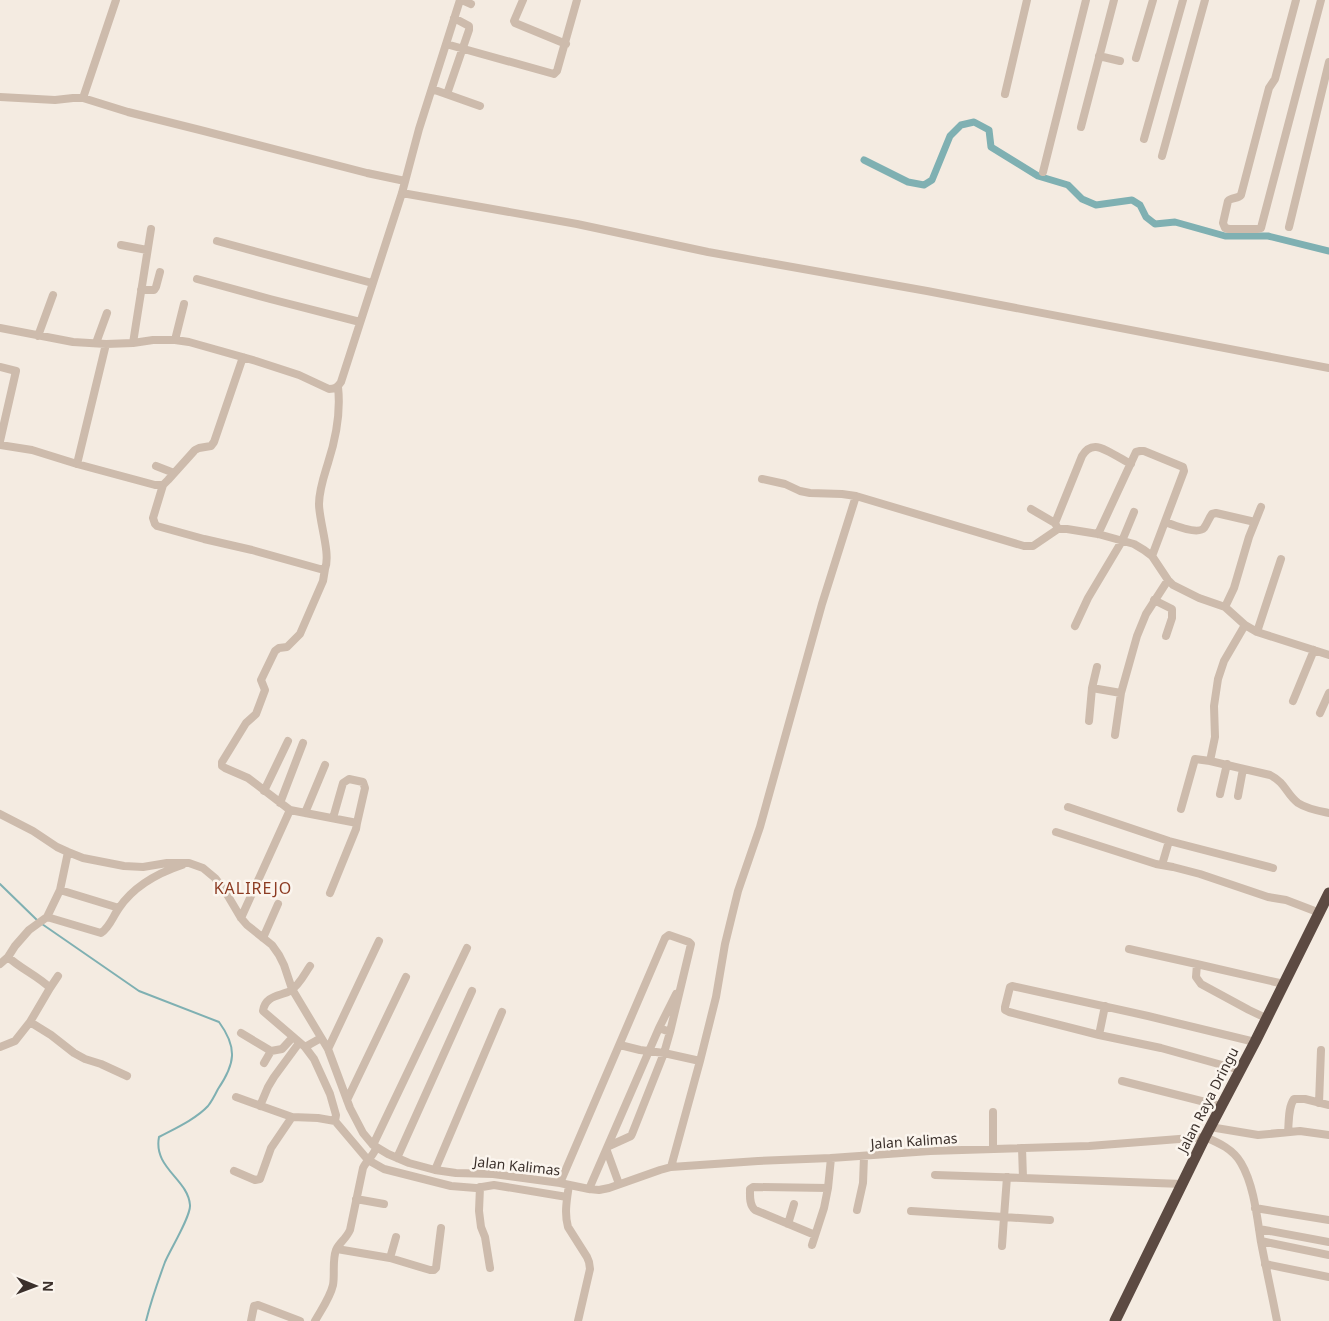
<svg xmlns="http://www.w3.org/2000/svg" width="1329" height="1321" font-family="'Noto Sans',sans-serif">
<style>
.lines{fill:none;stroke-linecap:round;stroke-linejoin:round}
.stream{stroke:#7fb0b2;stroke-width:2}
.canal{stroke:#7fb0b2;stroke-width:7}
.minor{stroke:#cdbbac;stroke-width:8}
.highway{stroke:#5c4a42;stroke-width:11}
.labels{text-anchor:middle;stroke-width:5;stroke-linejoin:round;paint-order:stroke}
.street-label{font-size:14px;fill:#3b302b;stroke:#fbf5ee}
.quarter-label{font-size:16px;letter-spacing:1px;fill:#8c3b22;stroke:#fbf5ee}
</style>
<rect width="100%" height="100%" fill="#f4ebe1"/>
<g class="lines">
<path class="stream" d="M0,884l38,37
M42,924l97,67 80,31c19,26 16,42 -1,67 -3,6 -6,12 -10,17 -12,13 -34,23 -49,31 -6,31 29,42 31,68 1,11 -20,45 -25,57 -7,19 -14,39 -19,59"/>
<path class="canal" d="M864,160l44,22 16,3 8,-5 18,-44 11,-11 13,-3 15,8 2,17 47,29 30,9 14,14 14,6 36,-5 8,5 6,12 9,7 20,-2 50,14h43l61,15"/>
<path class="minor" d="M462,0l9,4
M523,0l-9,21 1,2 51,21
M1296,0l-21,79 -6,9 -28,107c-3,4 -9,2 -13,6l-5,22 2,5 4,1h28l4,-1 1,-4 59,-224
M446,44l108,30 3,-3 20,-71
M1099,56l21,5
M1136,58l17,-58
M432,89l48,17
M447,94l22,-64v-4l-15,-8
M1005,94l22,-94
M0,97l55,3 18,-2h10l45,14 72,18 167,43 38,8
M83,98l33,-98
M1081,127l33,-127
M1144,139l39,-139
M1162,156l43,-156
M1043,172l43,-172
M402,193l175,31 131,28 219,39 402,77
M1289,227l40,-165
M217,241l155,42
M121,245l26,5
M197,279l73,20 90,23
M141,290h13l2,-3 4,-15
M0,328l73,14 33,2 27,-1 20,-3h22l14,2 67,19 43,14 30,14c6,0 9,-2 12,-7l61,-189 17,-64 41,-129
M38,336l15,-41
M175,340l9,-36
M96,343l11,-30
M133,343l18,-114
M0,367l16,4 -16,70
M0,445l32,5 45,14 78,21h8l5,-5 27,-30 4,-2 12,-2 3,-4 29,-85
M77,464l29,-120
M156,466l18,7
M762,479l23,5 15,7 10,2 32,1 14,2
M163,485l-10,33 2,6 2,2 47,13 48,11 68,19h5c6,-15 -6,-48 -6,-65 0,-14 5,-28 9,-41 8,-25 13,-50 10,-76
M1031,509l24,14
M1165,522c8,3 33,13 39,6 3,-4 5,-10 8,-14l4,-1 39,9
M1058,529l-3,-6 27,-67c3,-5 7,-9 13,-9 7,-1 28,13 36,17
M1098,534l38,-82 4,-1h4l39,16 1,4 -32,85
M1154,600l18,9v9l-6,18
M1225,607l9,-19 15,-51 12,-30
M1245,625l-21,36 -6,18 -4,27 1,31 -5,24 60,14c16,8 16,19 28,28 9,6 21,8 31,10
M1075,626l13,-28 34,-57 12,-29
M1257,632l24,-73
M1097,667l-5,21 29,5 16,-57 9,-22 22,-34
M1293,701l21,-51
M1320,713l9,-20
M1089,721l3,-33
M1115,735l6,-42
M264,791l24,-50
M1220,794l7,-30
M1238,796l5,-27
M280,803l23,-60
M1068,807l101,34 104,27
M1181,809l14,-50 15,2
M290,810l67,13 -1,6 -26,64
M305,813l20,-48
M0,814l33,17 24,16 11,5 15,6 41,8 19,1 24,-4h22l14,5 12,10 10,13 16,27 6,7 25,20 7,10 5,10 8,24 36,60 22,59 13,25 10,12 15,9 21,9 26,7 21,3 37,1 67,9 29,6 10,1 10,-2 51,-18 11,-3 87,-6 73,-3 99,-7 159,-5 116,-9c14,6 28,12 36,26 13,22 16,54 20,79 5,26 11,53 16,79
M333,818l10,-35 6,-4 14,3 2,6 -8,35
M1056,832l100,32 17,3 27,7 68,23 18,3 34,13
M1162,865l7,-24
M60,890l59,18
M47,917l54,16c9,-6 12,-17 18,-25 15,-22 39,-35 63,-43
M241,918l49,-108 -42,-32 -23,-10 -3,-2v-4l24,-39 10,-9 9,-24 -4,-10 14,-29 4,-3 8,-1 13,-13 23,-53 2,-12
M263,938l15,-34
M1129,949l72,16 83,19
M0,964l8,-7 7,-11 14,-16 18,-13 13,-27 8,-38
M1197,964l-1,13 5,7 48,26 17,8
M310,966c-5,7 -11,20 -20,25 -9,5 -25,4 -27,20l42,36 9,12 16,35 6,21 -1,6
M50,988l8,-12
M30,1022l21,13 23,18 11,6 16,5 26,12
M659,1028l17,-34
M241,1033l30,18 11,-2 11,-12
M1099,1035l6,-29
M620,1045l20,5 24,3 36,8
M0,1047l15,-6 15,-19 20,-34c-12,-12 -29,-19 -42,-31
M305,1047l16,-9
M328,1049l51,-108
M264,1063l7,-12
M1240,1070l-79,-22 -62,-13 -90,-23 -4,-2v-3l5,-20 2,-1 136,30 107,26
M1122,1081l99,25
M236,1097l56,20 26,1 17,3 33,39 16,9 67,17 25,2 18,-3 73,12
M347,1100l59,-123
M1319,1103l2,-53
M260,1106l8,-19 6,-10 25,-34
M993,1112v36
M1210,1127l48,8 42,-4 29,4
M1288,1132c1,-10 0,-25 6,-33h11l24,6
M373,1145l94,-197
M1022,1148l1,30 159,6
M607,1151l12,33
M397,1158l75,-167
M671,1167l29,-106 16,-64 9,-53 13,-53 22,-64 62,-223 34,-108 168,50h9l25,-17h9l31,5 36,10 10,6 8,6 16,24 5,5 26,13 26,9 20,18 12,7 72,23
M435,1170l67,-158
M234,1171l21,9 5,-1 11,-31 21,-31
M935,1175l88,3
M1007,1177l-3,40 46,3
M560,1183l105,-245 4,-3 20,7 2,2 -21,88 -6,21 -32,81 -1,2 -22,10
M569,1185c-2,14 -5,28 -1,42l19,30 2,5 1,7 -12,52
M480,1187l-1,24 2,16 4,10 5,31
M589,1189l70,-161 11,4
M356,1199l28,5
M1255,1208l74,12
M857,1210l6,-27 1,-26
M911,1211l93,6 -2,29
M788,1224l6,-20
M1259,1229l70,13
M815,1235l-60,-25c-6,-5 -5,-14 -5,-21l3,-2 75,1 3,-30
M1261,1241l68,14
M812,1245l12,-37 4,-20
M337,1249l53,9 6,-21
M390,1258l40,12h4l2,-2 5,-40
M1265,1264l64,13
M251,1321l3,-15 4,-1 42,16
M315,1321c6,-11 15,-23 18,-36 2,-11 -1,-24 3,-35 3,-7 10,-11 14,-20l13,-62c4,-8 11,-13 13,-20"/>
<path class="highway" d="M1115,1321l90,-184 50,-95 74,-149"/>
</g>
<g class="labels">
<g class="street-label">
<text transform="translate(1208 1100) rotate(-63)" y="5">Jalan Raya Dringu</text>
<text transform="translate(914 1141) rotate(-4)" y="5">Jalan Kalimas</text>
<text transform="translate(517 1166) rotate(6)" y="5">Jalan Kalimas</text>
</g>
<g class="quarter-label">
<text x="253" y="894">KALIREJO</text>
</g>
</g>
<g transform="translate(35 1286) rotate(91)" stroke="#fbf5ee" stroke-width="4" paint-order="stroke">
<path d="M0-4L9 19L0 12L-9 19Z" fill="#3b302b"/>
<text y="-8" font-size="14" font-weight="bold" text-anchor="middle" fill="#3b302b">N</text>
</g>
</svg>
